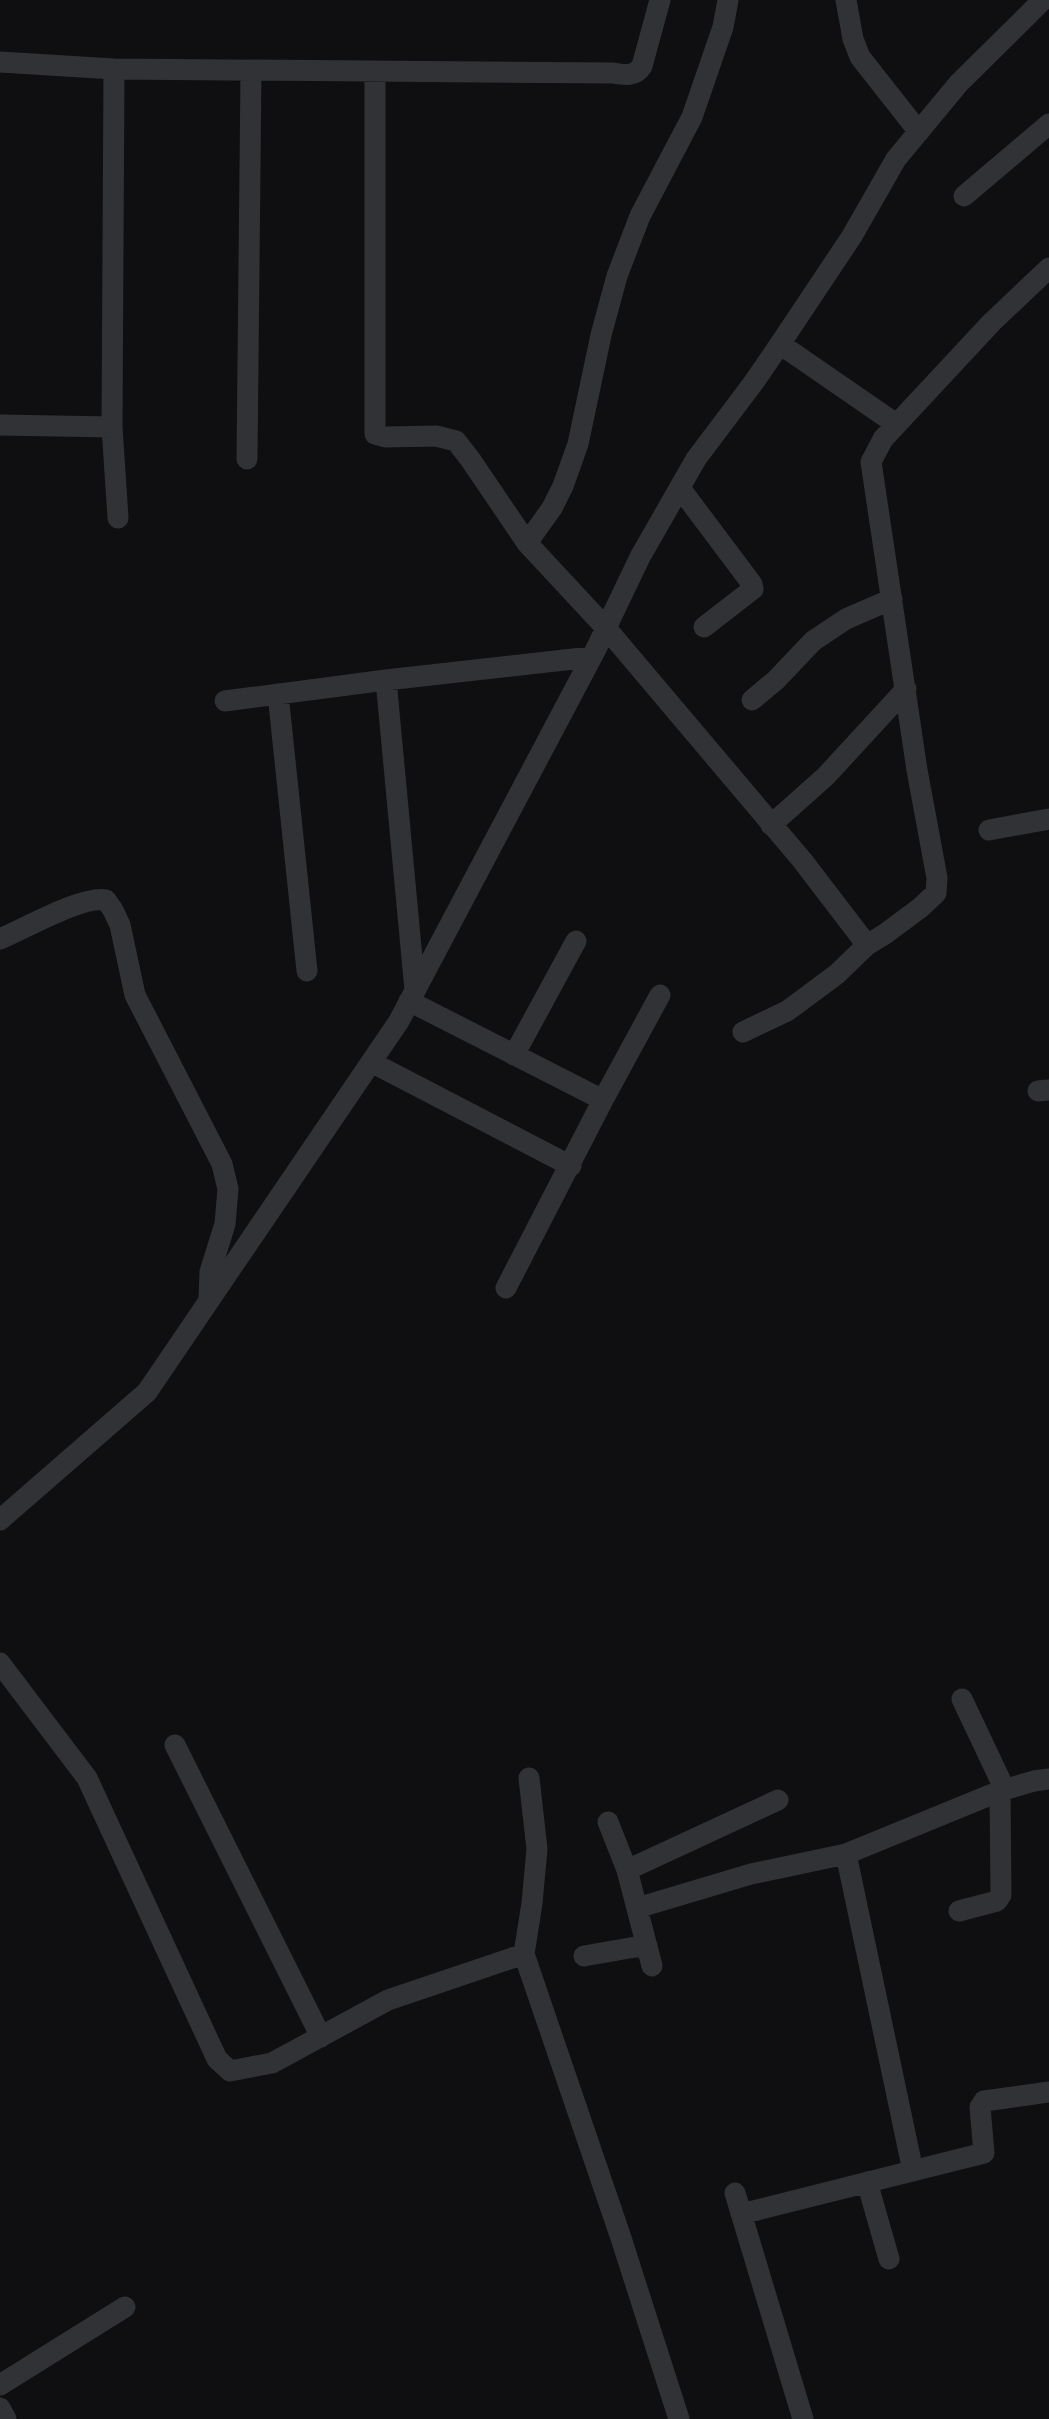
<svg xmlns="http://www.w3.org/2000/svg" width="1049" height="2419" font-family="'Fira Sans',sans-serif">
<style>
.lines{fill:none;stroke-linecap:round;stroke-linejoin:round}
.minor{stroke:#313235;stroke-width:21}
</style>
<rect width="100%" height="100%" fill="#0f0f11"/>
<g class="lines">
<path class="minor" d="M846,0l7,39 7,18 59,75
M0,62l114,7 499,4c11,2 22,4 29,-7l18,-66
M114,69l-2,358 6,91
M375,71v363l10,3 51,-1 20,5 14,18 57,84 79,85 196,232 65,85
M964,196l85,-72
M780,344l116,80
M0,425l112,2
M247,459l4,-389
M680,488l72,96 1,5 -49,38
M527,543l25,-35 11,-22 15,-42 23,-109 16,-59 23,-60 52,-99 31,-90 5,-27
M386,680l29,310
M278,694l29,277
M752,700l24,-20 37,-39 33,-22 46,-20
M225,701l161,-21 205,-23
M771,825l55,-49 80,-87
M989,830l60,-11
M0,939c24,-10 83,-44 106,-39l7,10 7,15 15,70 87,169 6,25 -3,35 -15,48 -1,27
M409,1001l194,99
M743,1032l44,-21 11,-8 39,-29 30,-29 18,-11 35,-26 16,-15 1,-15 -20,-108 -46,-308 12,-23 109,-117 57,-54
M514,1055l62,-114
M371,1062l200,104
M1038,1091l11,-1
M506,1288l97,-188 57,-105
M0,1520l147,-128 252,-371 197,-372 44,-92 56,-98 58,-77 26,-38 72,-108 44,-77 63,-76 84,-83
M0,1663l87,115 130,281 13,12 42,-8 116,-63 136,-46 96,281 59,184
M962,1699l43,91
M175,1745l146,292
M608,1822l19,48 25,96
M846,1854l67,317
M627,1870l151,-70
M637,1908l114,-34 95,-20 154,-63 34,-10 15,-2
M959,1911l38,-10 4,-6 -1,-104
M524,1954l8,-51 5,-54 -8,-71
M584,1956l63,-11
M867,2182l22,77
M735,2193l68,226
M741,2214l243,-61 -4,-46 4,-6 65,-9
M0,2385l125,-78
M0,2408l6,11"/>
</g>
</svg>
